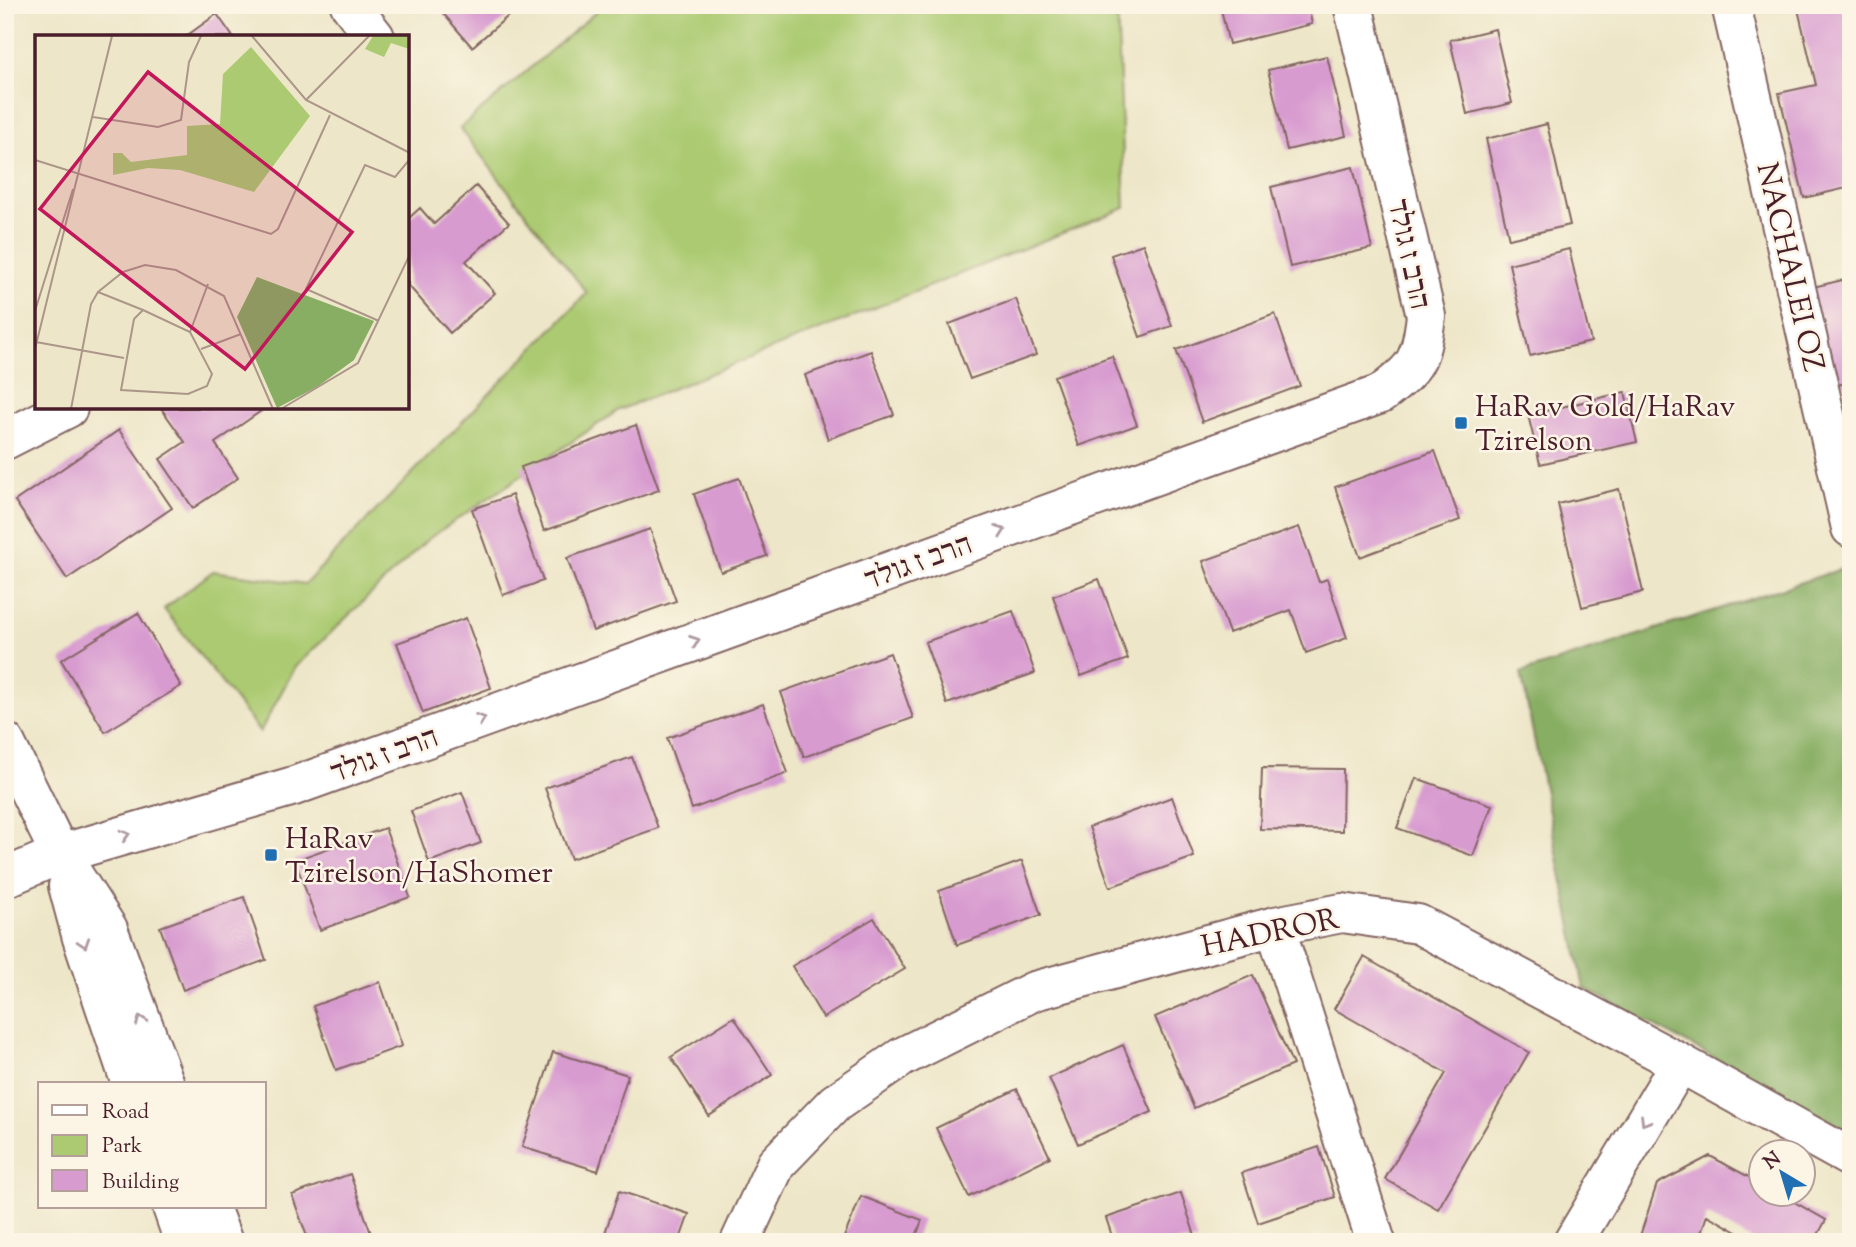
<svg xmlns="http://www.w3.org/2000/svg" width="1856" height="1247" font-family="'Sorts Mill Goudy','Frank Ruhl Libre',serif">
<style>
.green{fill:#abca71;stroke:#7a744e;stroke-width:2}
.forest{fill:#88ae63;stroke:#696647;stroke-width:2}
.building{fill:#d89bd0}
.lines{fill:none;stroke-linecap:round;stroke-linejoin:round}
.minor-casing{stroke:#836562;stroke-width:42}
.minor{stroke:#fff;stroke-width:38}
.oneway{stroke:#ae9aa0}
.poi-dot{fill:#1f6fb2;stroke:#fcf5e5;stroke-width:2.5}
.labels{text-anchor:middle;stroke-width:5;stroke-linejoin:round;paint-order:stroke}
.street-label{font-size:30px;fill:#4a1f2b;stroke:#fcf5e5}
.poi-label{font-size:30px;fill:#4a1f2b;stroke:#fcf5e5;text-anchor:start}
.inset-road{fill:none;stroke:#ac9689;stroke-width:2}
.view{fill:#c2185b;fill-opacity:0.15;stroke:#c2185b;stroke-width:3.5}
.inset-edge{fill:none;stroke:#4a1f2b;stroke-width:3.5}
</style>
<rect width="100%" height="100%" fill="#fcf5e5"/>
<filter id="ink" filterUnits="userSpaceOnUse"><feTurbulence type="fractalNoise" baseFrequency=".0143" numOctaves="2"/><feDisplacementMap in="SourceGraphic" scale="14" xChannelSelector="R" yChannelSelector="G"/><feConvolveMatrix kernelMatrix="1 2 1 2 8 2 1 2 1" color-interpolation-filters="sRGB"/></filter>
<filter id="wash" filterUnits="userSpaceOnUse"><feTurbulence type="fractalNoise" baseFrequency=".00686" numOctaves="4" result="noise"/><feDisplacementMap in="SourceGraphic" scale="28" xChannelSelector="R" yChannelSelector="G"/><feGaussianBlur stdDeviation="1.57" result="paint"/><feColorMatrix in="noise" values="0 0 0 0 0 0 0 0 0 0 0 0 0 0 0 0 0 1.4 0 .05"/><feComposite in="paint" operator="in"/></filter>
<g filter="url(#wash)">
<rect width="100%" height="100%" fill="#ede6c8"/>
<path class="green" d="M604,5h513l8,203 -506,202 -191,129 -133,128 -35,65 -96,-123 49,-38 92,13 282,-291 -127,-165z"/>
<path class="forest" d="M1851,566v566l-267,-144 -63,-315z"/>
<g id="blocks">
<path class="building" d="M436,5h85l-49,42z
M1220,5h88l4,19 -83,20z
M1797,5h54v182l-47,11 -25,-105 37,-8z
M217,14l16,23h-48z
M1495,29l17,74 -45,11 -17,-74z
M1327,56l19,80 -59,14 -19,-80z
M1547,124l23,101 -61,14 -23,-100z
M1353,167l19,81 -82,19 -19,-80z
M476,186l33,37 -43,38 29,32 -45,40 -42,-48v-66l12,-11 14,16z
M1143,244l29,82 -32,11 -29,-82z
M1569,249l22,93 -61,14 -21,-92z
M1851,278v104l-19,4 -23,-98z
M1016,299l20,56 -66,24 -21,-55z
M1275,314l25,72 -98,36 -26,-72z
M871,351l23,64 -66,24 -23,-64z
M1112,356l25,69 -58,21 -25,-70z
M1625,392l12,50 -97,22 -12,-49z
M161,408h98l2,3 -46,32 23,35 -45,30 -33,-49 25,-17z
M636,425l23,65 -115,41 -23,-64z
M119,430l53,78 -105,71 -52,-78z
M1435,451l25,69 -100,37 -25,-70z
M739,478l28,78 -46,16 -27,-78z
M1619,489l24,103 -61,15 -24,-103z
M512,495l31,86 -40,14 -31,-86z
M1299,527l20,55 8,-3 20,59 -41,15 -15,-43 -62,23 -26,-72z
M650,529l26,72 -83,30 -26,-73z
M1099,579l29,80 -47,17 -28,-80z
M1013,611l22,62 -88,31 -22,-62z
M138,613l43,73 -76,46 -44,-72z
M466,618l25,70 -68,25 -26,-70z
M890,653l23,65 -109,39 -23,-65z
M763,704l25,69 -96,36 -25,-71z
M632,757l26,71 -87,31 -26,-71z
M1262,768l81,1 -1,62 -82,-2z
M1416,778l76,27 -19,51 -76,-28z
M462,792l19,51 -52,19 -18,-51z
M1172,797l22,60 -84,30 -21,-60z
M385,828l25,69 -90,33 -25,-70z
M1022,861l19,54 -84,30 -18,-54z
M244,897l22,63 -83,30 -23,-63z
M874,918l31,51 -82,49 -31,-52z
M1364,957l165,95 -91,157 -53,-30 61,-106 -112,-64z
M1253,975l40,90 -99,43 -39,-91z
M380,982l22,64 -66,24 -23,-64z
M734,1017l38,58 -63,41 -38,-59z
M1123,1045l29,67 -74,32 -29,-66z
M553,1052l75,23 -30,96 -76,-24z
M1017,1089l33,68 -81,40 -33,-69z
M1319,1147l16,50 -77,26 -16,-50z
M1710,1156l52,28v10h18l46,26 -12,22h-59l-48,-27 -9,27h-60l19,-58z
M350,1174l24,68h-65l-17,-47z
M619,1191l70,23 -10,28h-77z
M1181,1193l16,49h-83l-8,-24z
M861,1196l61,24 -8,22h-72z"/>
</g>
</g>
<g filter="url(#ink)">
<use href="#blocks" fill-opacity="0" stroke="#836562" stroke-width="2"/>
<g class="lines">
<g class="minor-casing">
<path id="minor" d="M350,5l25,32
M1731,5l120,523
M5,440l63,-32
M5,742l55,112 48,75 57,155
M5,878l55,-24 234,-68 1087,-392c36,-28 39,-32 45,-78l-73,-311
M68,886l14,52 49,146
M1275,926l101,316
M172,1207l12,35
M210,1207l13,35
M740,1242l36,-78 59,-61 67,-46 132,-66 241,-65 67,-13 76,11 262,139 171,95
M1573,1242l107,-179"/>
</g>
<use href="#minor" class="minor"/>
</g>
<defs><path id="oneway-chevron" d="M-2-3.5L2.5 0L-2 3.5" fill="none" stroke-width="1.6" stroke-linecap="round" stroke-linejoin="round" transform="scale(1.75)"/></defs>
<g class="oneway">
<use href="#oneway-chevron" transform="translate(1001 531) rotate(-20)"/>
<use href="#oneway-chevron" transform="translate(695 641) rotate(-20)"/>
<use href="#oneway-chevron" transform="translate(481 719) rotate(-20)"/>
<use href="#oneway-chevron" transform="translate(125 835) rotate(-16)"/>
<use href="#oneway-chevron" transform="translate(84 943) rotate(72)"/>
<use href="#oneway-chevron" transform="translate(141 1020) rotate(-110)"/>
<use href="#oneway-chevron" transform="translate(1645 1121) rotate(121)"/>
</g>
</g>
<g class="poi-dot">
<rect x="1454" y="416" width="14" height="14" rx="3.5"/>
<rect x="264" y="848" width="14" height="14" rx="3.5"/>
</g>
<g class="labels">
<g class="street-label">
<text transform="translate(1410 254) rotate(78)" y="10">הרב ז גולד</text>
<text transform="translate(1791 267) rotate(77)" y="10">NACHALEI OZ</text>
<text transform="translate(918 561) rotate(-20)" y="10">הרב ז גולד</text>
<text transform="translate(384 754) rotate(-20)" y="10">הרב ז גולד</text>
<text transform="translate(1270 932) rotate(-12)" y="10">HADROR</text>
</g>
<g class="poi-label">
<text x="1475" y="416">HaRav Gold/HaRav<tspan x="1475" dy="34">Tzirelson</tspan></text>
<text x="285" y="848">HaRav<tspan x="285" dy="34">Tzirelson/HaShomer</tspan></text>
</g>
</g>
<g transform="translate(35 35)">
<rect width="374" height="374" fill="#ede6c8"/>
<path d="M338,1h36v13l-18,-6 -7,14 -19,-8zM216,12l59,69 -56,76 -74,-22 -32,-2 -35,7v-22h9l9,9 56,-7v-29l33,-2 3,-50z" fill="#abca71"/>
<path d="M222,242l117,44 -20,39 -37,27 -40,21 -40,-91z" fill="#88ae63"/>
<path class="inset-road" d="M217,1l54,64 104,53M271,65l63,-64M58,82l65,10 23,-7 8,-58 12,-26M0,125l236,74 7,-5 52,-114M63,257l45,18M108,275l47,22 22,42 -5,12 -19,8 -67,-4 13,-71zM0,276l38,-122M344,286l-73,-32 59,-124 30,12 15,-18M155,297l18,-48M1,307l88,16M0,314l77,-313M166,314l40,-15M36,374l20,-105 7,-12 25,-20 22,-7 31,5 48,26 49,113M246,374l77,-46 52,-109"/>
<path class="view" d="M113,37l204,160 -107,137 -205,-160z"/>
<rect width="374" height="374" class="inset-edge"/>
</g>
<rect width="1856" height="1247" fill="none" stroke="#fcf5e5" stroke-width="28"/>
<rect x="38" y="1082" width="228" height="126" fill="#fcf5e5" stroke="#b59f9b" stroke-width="2"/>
<rect x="52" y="1105" width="35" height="10" fill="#ffffff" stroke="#b59f9b" stroke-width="2"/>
<text x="102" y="1118" font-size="21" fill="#4a1f2b">Road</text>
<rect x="52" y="1135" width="35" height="21" fill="#abca71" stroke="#b59f9b" stroke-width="2"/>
<text x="102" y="1152" font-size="21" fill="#4a1f2b">Park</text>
<rect x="52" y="1170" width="35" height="21" fill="#d89bd0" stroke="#b59f9b" stroke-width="2"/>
<text x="102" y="1188" font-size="21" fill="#4a1f2b">Building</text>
<g transform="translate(1782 1173) rotate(322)"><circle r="33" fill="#fcf5e5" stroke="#b59f9b" stroke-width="2"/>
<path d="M0-5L12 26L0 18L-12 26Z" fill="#1f6fb2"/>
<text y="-10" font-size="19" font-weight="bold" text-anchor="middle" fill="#4a1f2b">N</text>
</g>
</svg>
